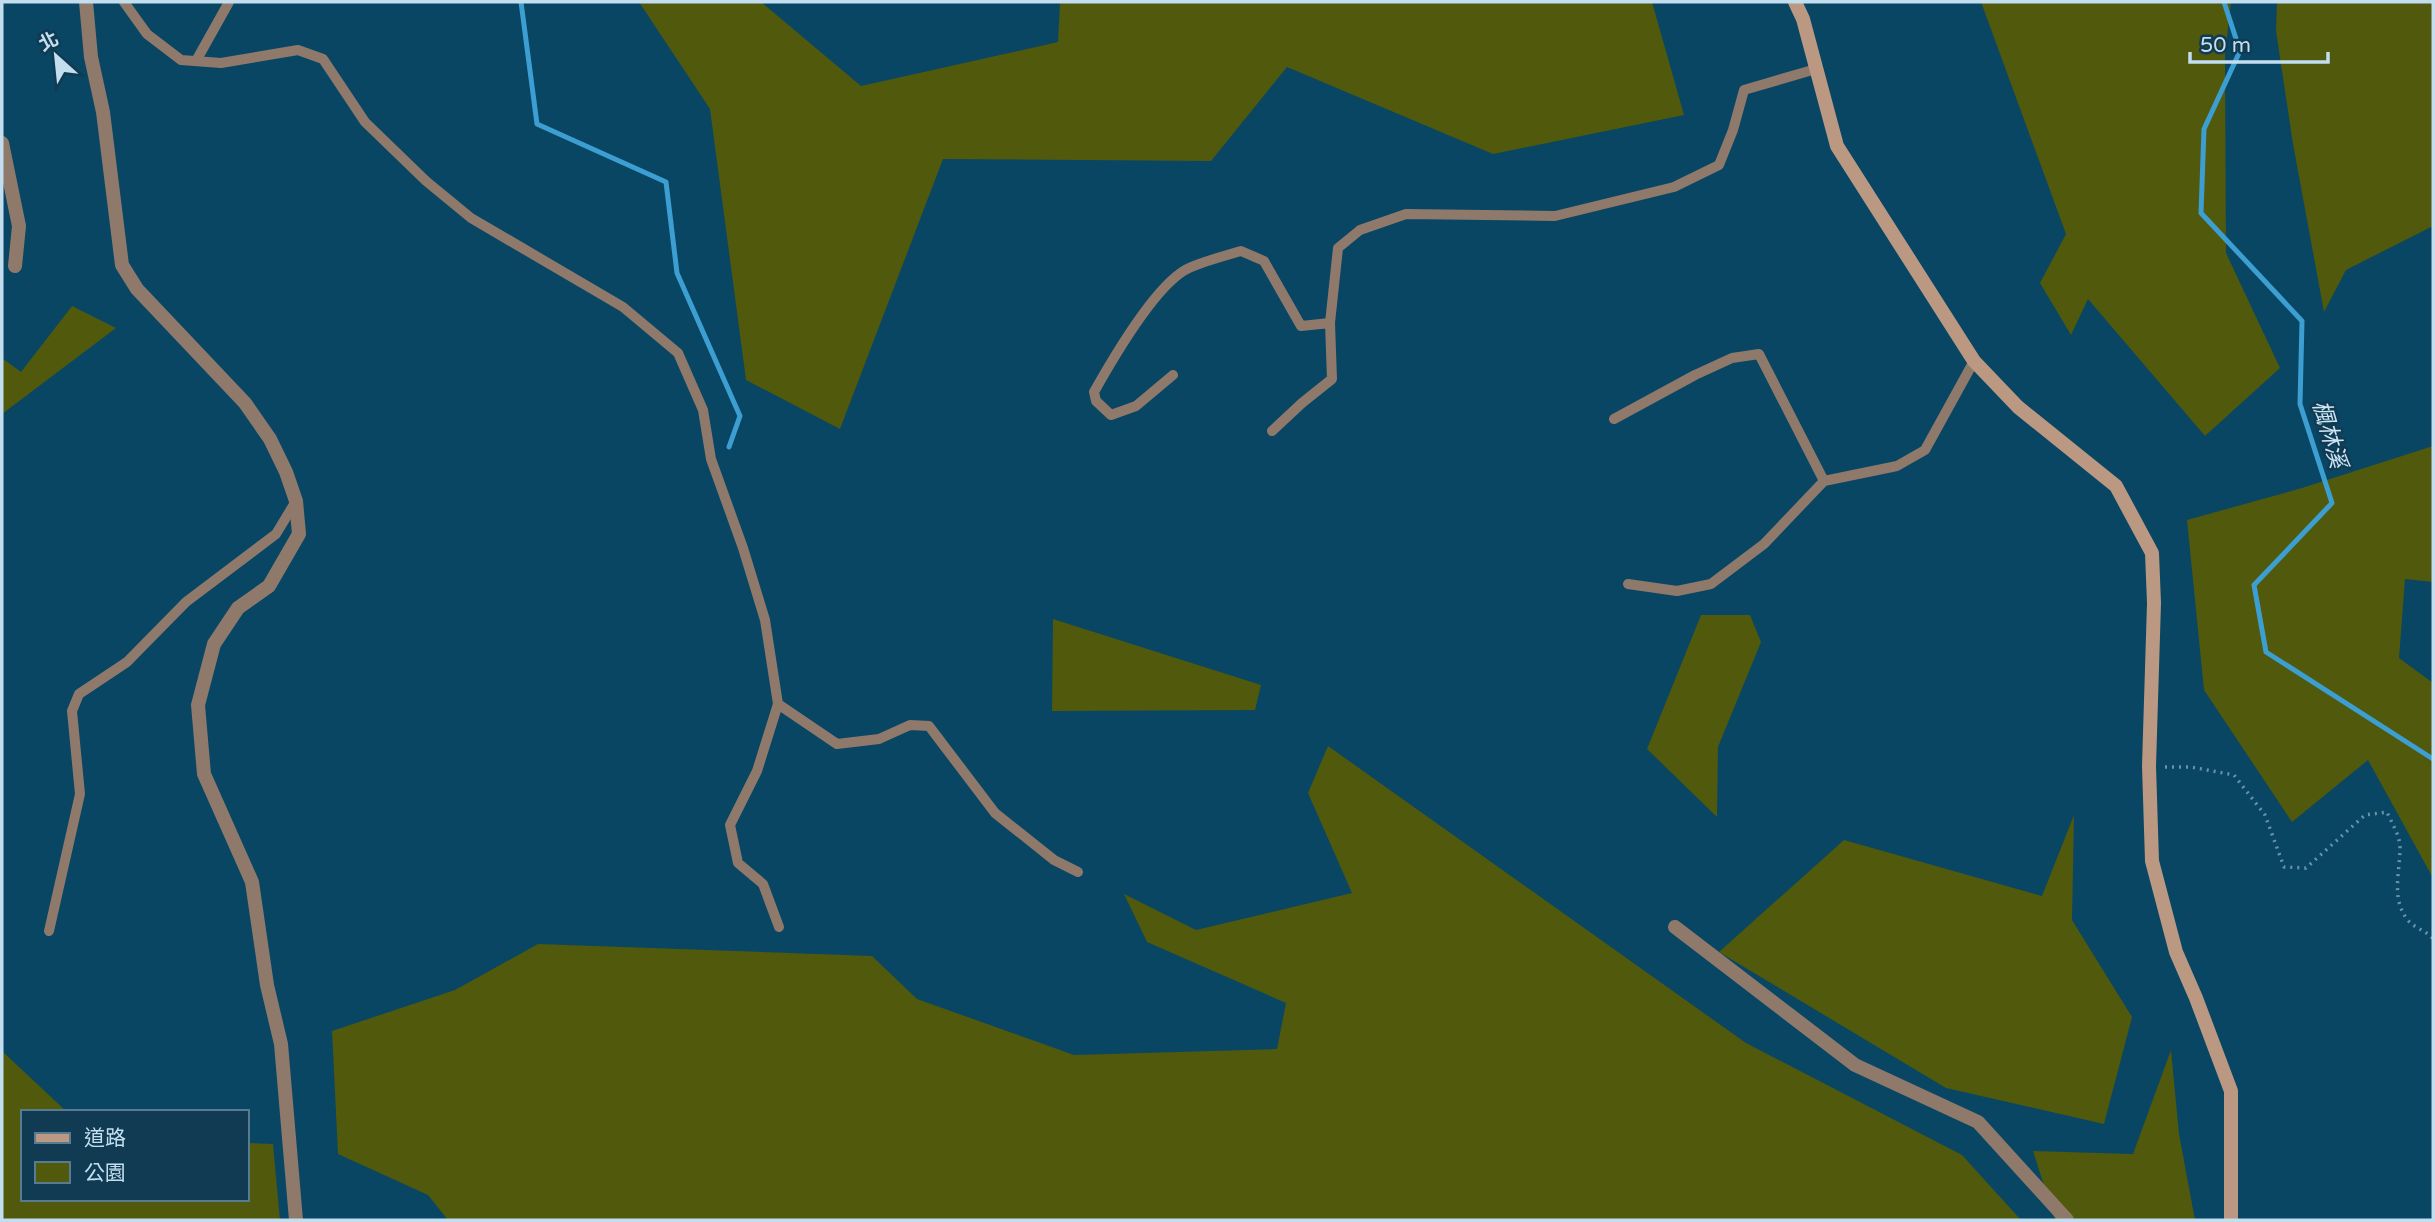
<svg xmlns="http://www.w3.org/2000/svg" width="2435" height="1222" font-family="'Varela Round','Noto Sans TC',sans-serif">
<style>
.green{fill:#50590c}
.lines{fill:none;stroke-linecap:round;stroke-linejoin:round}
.stream{stroke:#3d9ed2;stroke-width:5}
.path{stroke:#6794ab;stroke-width:3.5;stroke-dasharray:2 5;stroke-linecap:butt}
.lane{stroke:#8f796b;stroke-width:10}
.street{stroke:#8f796b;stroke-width:14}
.secondary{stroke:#ba9881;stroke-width:14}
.labels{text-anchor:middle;stroke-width:5;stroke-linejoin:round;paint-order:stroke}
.water-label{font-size:23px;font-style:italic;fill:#cce6f6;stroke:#103b52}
</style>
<rect width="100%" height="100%" fill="#084664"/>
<path class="green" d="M639,2h122l100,84 197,-44 2,-40h592l32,113 -191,39 -206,-87 -76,94 -268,-2 -103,270 -94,-49 -36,-271z
M1981,2h250l-6,52 1,199 54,115 -75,68 -117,-137 -17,36 -31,-52 26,-49z
M2277,2h156v224l-87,44 -22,42 -31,-168 -17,-113z
M72,306l44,22 -114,86v-56l19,14z
M2433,446v136l-28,-3 -6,79 34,25v195l-65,-118 -76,62 -88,-132 -17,-170 115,-32z
M1701,615h49l11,27 -43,105 -1,70 -70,-68z
M1053,619l208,66 -6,25 -203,1z
M1328,746l418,297 216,112 59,65h-1573l-20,-25 -90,-41 -6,-123 123,-41 83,-46 334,12 45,43 157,56 203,-6 9,-46 -139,-61 -23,-48 72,36 156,-37 -44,-100z
M2074,815l-2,105 60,97 -28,107 -158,-36 -227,-136 125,-112 198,56z
M2171,1050l8,84 16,86h-140l-22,-69 100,3z
M2,1051l65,61h-44v87h224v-56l26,1 7,76h-278z"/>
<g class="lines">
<path class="stream" d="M521,2l16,122 129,58 11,91 63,143 -11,31
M2224,2l16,49 -36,78 -3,84 101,108 -2,83 32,99 -78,82 12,67 167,107"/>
<path class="path" d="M2165,767h26l43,8 31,40 19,52 22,1 59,-53 22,-3c5,12 13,23 13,36 0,24 -9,50 7,71 6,9 19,11 26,20"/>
<path class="lane" d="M124,2l23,32 34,26 40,3 77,-13 25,9 42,63 61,59 45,37 152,89 55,46 25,57 8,49 32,89 22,72 13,84 -21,67 -27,54 8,38 25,21 16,43
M196,61l33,-59
M1173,375l-37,31 -25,9 -15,-14 -2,-9c18,-32 62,-109 95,-124 16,-7 35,-12 52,-17l23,10 37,65 29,-3
M1614,419l81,-44 37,-17 27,-4 65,127
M1272,431l30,-28 30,-24 -2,-56 8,-75 22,-18 46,-16 149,2 119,-29 45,-22 14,-35 11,-40 72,-21
M1628,584l49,7 34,-7 53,-40 60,-63 73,-15 28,-16 49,-89
M778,704l59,40 42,-5 31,-14 19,1 66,87 59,47 24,12
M49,931l31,-137 -8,-83 7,-17 48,-32 59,-60 90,-68 20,-33"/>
<path class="street" d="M86,2l5,55 12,55 19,153 15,24 108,114 25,36 16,33 10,29 3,33 -30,52 -31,22 -24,36 -16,61 6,69 48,108 15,103 14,59 15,176
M2,143l17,83 -4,40
M1675,927l180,138 123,57 89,98"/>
<path class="secondary" d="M1795,2l8,17 34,127 137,215 44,46 98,79 36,67 2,50 -5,163 3,95 24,91 20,46 35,93v129"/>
</g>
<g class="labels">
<g class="water-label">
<text transform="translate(2330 434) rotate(74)" y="8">楓林溪</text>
</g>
</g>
<rect width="2435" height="1222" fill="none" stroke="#c2deef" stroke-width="7"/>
<rect x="21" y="1110" width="228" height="91" fill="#103b52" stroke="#577c91" stroke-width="2"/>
<rect x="35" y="1133" width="35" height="10" fill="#ba9881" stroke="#577c91" stroke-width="2"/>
<text x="84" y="1145" font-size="21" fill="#c2deef">道路</text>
<rect x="35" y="1162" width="35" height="21" fill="#50590c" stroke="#577c91" stroke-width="2"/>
<text x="84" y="1180" font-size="21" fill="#c2deef">公園</text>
<g transform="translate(56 56) rotate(333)" stroke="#103b52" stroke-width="5" paint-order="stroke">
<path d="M0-5L12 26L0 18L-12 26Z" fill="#c2deef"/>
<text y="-10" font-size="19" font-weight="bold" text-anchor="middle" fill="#c2deef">北</text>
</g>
<path d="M2190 52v10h138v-10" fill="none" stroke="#c2deef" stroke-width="3.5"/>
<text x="2200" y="52" font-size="21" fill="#c2deef" stroke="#103b52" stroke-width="5" paint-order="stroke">50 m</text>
</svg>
